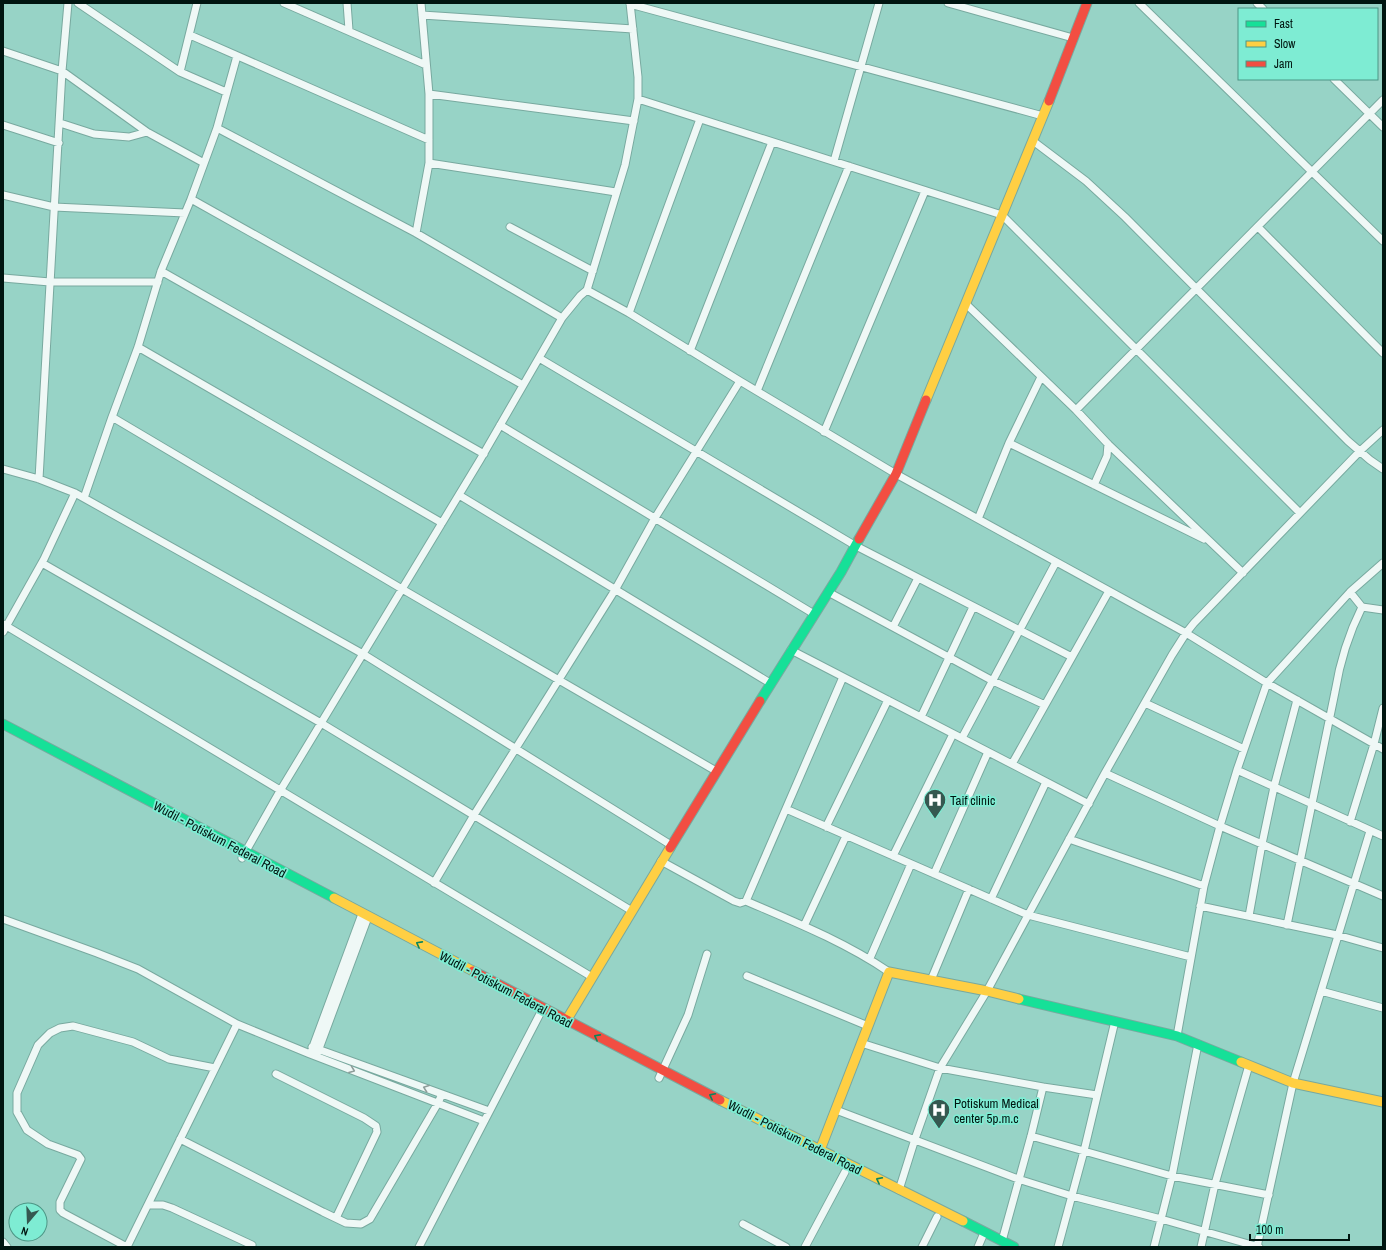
<svg xmlns="http://www.w3.org/2000/svg" width="1386" height="1250" font-family="'Archivo Narrow',sans-serif">
<style>
.lines{fill:none;stroke-linecap:round;stroke-linejoin:round}
.street-casing{stroke:#78a99f;stroke-width:9}
.fast-casing{stroke:#78a99f;stroke-width:11}
.slow-casing{stroke:#78a99f;stroke-width:11}
.jam-casing{stroke:#78a99f;stroke-width:11}
.street{stroke:#eff8f6;stroke-width:7}
.fast{stroke:#16e098;stroke-width:9}
.slow{stroke:#ffcf43;stroke-width:9}
.jam{stroke:#f24e42;stroke-width:9}
.oneway{stroke:#0c855b}
.oneway2{stroke:#8f9d9a}
.labels{text-anchor:middle;stroke-width:3.5;stroke-linejoin:round;paint-order:stroke}
.poi-label{font-size:13px;fill:#001510;stroke:#7eecd3;text-anchor:start}
.street-label{font-size:13px;fill:#001510;stroke:#7eecd3}
</style>
<rect width="100%" height="100%" fill="#97d3c6"/>
<g class="lines">
<g class="street-casing">
<path id="street" d="M78,3l102,69 46,20
M284,3l142,62
M347,3l2,27
M948,3l125,35
M1139,3l244,238
M1257,3l6,6
M630,4l413,112
M422,15l211,14
M190,35l239,105
M3,51l59,20 85,61 57,31
M180,72l17,-69
M1334,79l49,48
M429,94l205,27
M638,99l364,116 298,298
M60,123l34,11 35,3 18,-5
M3,125l56,18
M217,128l199,105 146,85
M1033,141l53,40 39,36 223,224 22,19 13,9
M834,161l45,-158
M429,163l187,29
M3,195l51,12 131,6
M191,199l332,186
M510,227l83,44
M1258,227l125,126
M416,233l13,-70v-69l-8,-91
M161,271l323,183
M3,278l47,4h108
M587,290l42,23 111,68 156,93 290,159 81,50 116,66
M966,304l110,106 32,34 135,129
M629,313l71,-194
M138,347l304,176
M690,351l82,-209
M539,358l317,188 216,111
M757,391l92,-225
M1076,410l307,-310
M112,417l290,172 314,182
M500,425l314,189
M824,432l101,-241
M1009,443l195,96
M3,469l36,10 36,14 288,161 308,191
M39,479l23,-408 6,-68
M1094,485l13,-29 1,-12
M459,495l311,188
M84,498l28,-81 26,-70 23,-76 30,-72 26,-71 20,-72
M978,519l31,-76 32,-66
M42,563l279,160 311,188
M828,592l165,89 52,24
M1350,592l12,15 21,3
M3,624l589,353
M893,627l25,-49
M3,632l41,-73 31,-66
M791,650l298,154
M1145,703l99,46
M921,717l52,-110
M962,738l94,-176
M1012,764l97,-173
M1237,770l146,66
M1105,773l115,53 163,70
M786,809l242,106 163,42
M1350,822l24,-78 9,-36
M826,827l62,-127
M1069,839l135,47
M893,856l60,-122
M242,858l38,-67 200,-331 82,-142 18,-22 7,-6 38,-125 13,-66v-22l-8,-74
M661,861l73,40 6,2 6,-2c49,21 99,41 143,71
M934,874l54,-122
M434,883l40,-68 141,-225 40,-72 85,-137
M991,899l55,-117
M746,901l97,-224
M1200,906l137,29 46,13
M1249,916l13,-72 12,-57 23,-87
M3,919l94,34 41,16 99,55 73,30 174,67
M1287,925l48,-233c5,-31 13,-57 27,-85
M804,926l42,-90
M870,958l41,-94
M747,976l121,50
M931,980l38,-91
M1321,991l62,17
M1177,1036l27,-150 16,-60 17,-56 30,-87 83,-91 33,-29
M861,1043l79,25 103,19 54,8
M312,1047l177,64
M311,1052l51,-138
M317,1054l51,-137
M276,1074l88,44 12,8 1,6 -41,86
M659,1078l29,-63 19,-61
M836,1110l182,69 54,17 89,23 98,28
M1031,1136l141,40 97,19
M180,1139l143,73 23,11 15,1 9,-5 68,-116 4,-9
M899,1190l16,-51 25,-71 47,-77 118,-218 67,-118 14,-22 8,-10 166,-172 23,-21
M148,1205h15l9,3 80,37
M743,1224l43,23
M1002,1241l29,-105 12,-49
M3,1242l4,5
M127,1247l-64,-34 -3,-3v-8l21,-43 -3,-4 -30,-11 -21,-14 -10,-18v-19l21,-48 12,-12 10,-5 13,-2 60,16 36,17 46,9
M127,1247l110,-223
M419,1247l124,-239
M805,1247l40,-75
M922,1247l15,-30
M978,1247l6,-14
M1058,1247l26,-96 31,-130
M1154,1247l18,-71 26,-132
M1201,1247l14,-63 34,-119
M1257,1247l36,-164 77,-252"/>
</g>
<g class="fast-casing">
<path id="fast" d="M760,701l81,-129 18,-33
M3,724l331,174
M1019,999l158,37 64,26
M963,1221l51,26"/>
</g>
<g class="slow-casing">
<path id="slow" d="M926,400l123,-299
M334,898l139,73
M566,1021l104,-173
M1241,1062l52,21 90,19
M720,1100l243,121
M820,1150l69,-178 98,19 32,8"/>
</g>
<g class="jam-casing">
<path id="jam" d="M1049,101l38,-98
M859,539l37,-65 30,-74
M670,848l90,-147
M473,971l247,129"/>
</g>
<use href="#street" class="street"/>
<use href="#fast" class="fast"/>
<use href="#slow" class="slow"/>
<use href="#jam" class="jam"/>
</g>
<defs><path id="oneway-chevron" d="M-2-3.5L2.5 0L-2 3.5" fill="none" stroke-width="1.6" stroke-linecap="round" stroke-linejoin="round"/></defs>
<g class="oneway">
<use href="#oneway-chevron" transform="translate(419 944) rotate(-152)"/>
<use href="#oneway-chevron" transform="translate(597 1037) rotate(-152)"/>
<use href="#oneway-chevron" transform="translate(712 1096) rotate(-153)"/>
<use href="#oneway-chevron" transform="translate(879 1180) rotate(-153)"/>
</g>
<g class="oneway2">
<use href="#oneway-chevron" transform="translate(352 1070) rotate(21)"/>
<use href="#oneway-chevron" transform="translate(426 1088) rotate(-160)"/>
</g>
<defs>
<g id="hospital-pin" transform="scale(1.15)"><path d="M0 17L-7.5 6A9.5 9.5 0 1 1 7.5 6Z" fill="#355850" stroke="#7eecd3"/><path d="M-5-5h3v3.5h4V-5h3V5h-3V1.5h-4V5h-3Z" fill="#fff"/></g>
</defs>
<g fill-rule="evenodd">
<use href="#hospital-pin" x="935" y="800"/>
<use href="#hospital-pin" x="939" y="1110"/>
</g>
<g class="labels">
<g class="poi-label">
<text x="950" y="805">Taif clinic</text>
<text x="954" y="1108">Potiskum Medical<tspan x="954" dy="15">center 5p.m.c</tspan></text>
</g>
<g class="street-label">
<text transform="translate(220 839) rotate(28)" y="5">Wudil - Potiskum Federal Road</text>
<text transform="translate(506 989) rotate(28)" y="5">Wudil - Potiskum Federal Road</text>
<text transform="translate(795 1137) rotate(27)" y="5">Wudil - Potiskum Federal Road</text>
</g>
</g>
<rect width="1386" height="1250" fill="none" stroke="#001510" stroke-width="8"/>
<rect x="1238" y="8" width="140" height="72" fill="#7eecd3" stroke="#4c9685"/>
<rect x="1246" y="21" width="20" height="6" fill="#16e098" stroke="#4c9685"/>
<text x="1274" y="28" font-size="12" fill="#001510">Fast</text>
<rect x="1246" y="41" width="20" height="6" fill="#ffcf43" stroke="#4c9685"/>
<text x="1274" y="48" font-size="12" fill="#001510">Slow</text>
<rect x="1246" y="61" width="20" height="6" fill="#f24e42" stroke="#4c9685"/>
<text x="1274" y="68" font-size="12" fill="#001510">Jam</text>
<g transform="translate(28 1222) rotate(199)"><circle r="19" fill="#7eecd3" stroke="#4c9685"/>
<path d="M0-3L7 15L0 10L-7 15Z" fill="#355850"/>
<text y="-6" font-size="11" font-weight="bold" text-anchor="middle" fill="#001510">N</text>
</g>
<path d="M1250 1234v6h99v-6" fill="none" stroke="#001510" stroke-width="2"/>
<text x="1256" y="1234" font-size="12" fill="#001510" stroke="#7eecd3" stroke-width="3" paint-order="stroke">100 m</text>
</svg>
